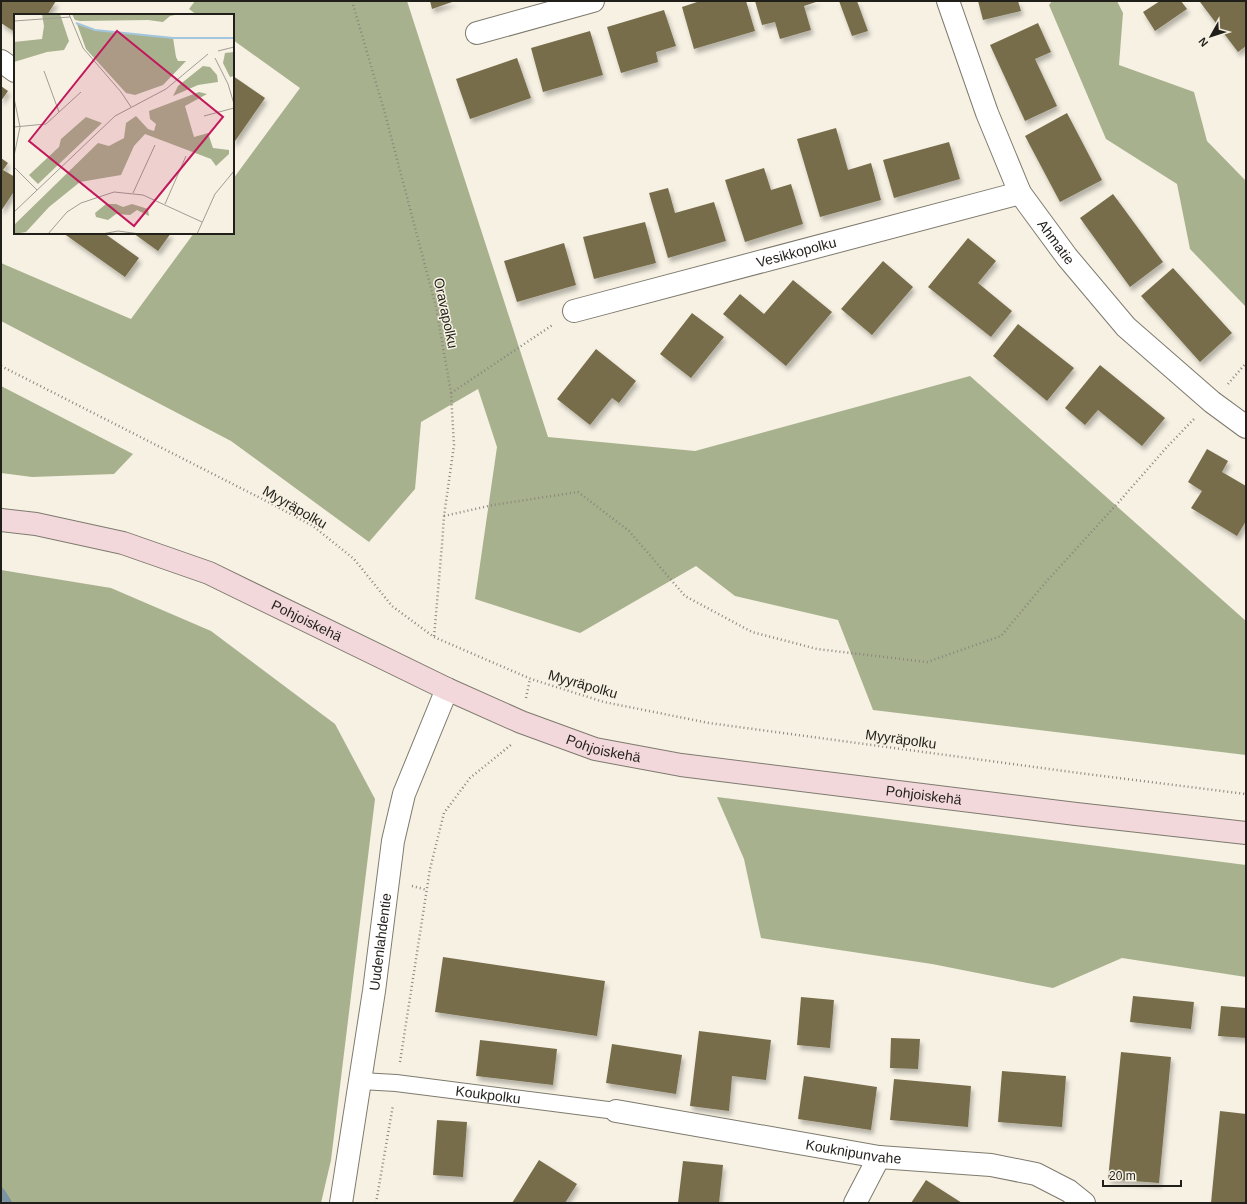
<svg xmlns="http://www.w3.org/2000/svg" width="1247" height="1204" font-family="Arial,sans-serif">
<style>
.forest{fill:#a8b18d}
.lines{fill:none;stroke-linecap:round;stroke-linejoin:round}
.stream{stroke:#7c93a3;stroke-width:8}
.building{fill:#786d4b;filter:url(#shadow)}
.lane-casing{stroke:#7e7a6e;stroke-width:18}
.street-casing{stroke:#7e7a6e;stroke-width:24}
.secondary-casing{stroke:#7e7a6e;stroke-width:24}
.path{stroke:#8a867d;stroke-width:2.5;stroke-dasharray:1 3;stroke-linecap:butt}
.lane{stroke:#fff;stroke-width:16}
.street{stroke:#fff;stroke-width:22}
.secondary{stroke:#f2d7db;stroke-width:22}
.labels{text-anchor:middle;stroke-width:3;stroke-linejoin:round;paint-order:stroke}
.street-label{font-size:14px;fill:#211f1a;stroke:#f6f1e3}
.inset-river{fill:none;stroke:#a3c5de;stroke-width:2}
.inset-road{fill:none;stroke:#a19d93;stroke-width:1}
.view{fill:#c2185b;fill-opacity:0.15;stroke:#c2185b;stroke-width:2}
.inset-edge{fill:none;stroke:#211f1a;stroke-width:2}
</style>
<defs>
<filter id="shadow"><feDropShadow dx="2.5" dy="4.5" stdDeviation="2" flood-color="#0004"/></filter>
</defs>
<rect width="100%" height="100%" fill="#f6f1e3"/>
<path class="forest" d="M195,1h212l141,436 147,14 275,-75 276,245v134l-373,-45 -35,-90 -103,-24 -39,-30 -116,67 -105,-34 22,-152 -19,-58 -57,33 -6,67 -46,53 -138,-101 -230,-120v-58l130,56 63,-86h39v-54l67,-91 -67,-48v-25h-36l-8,-6z
M1052,1h65l6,12 -4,52 75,27 13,49 39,40v126l-56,-58 -13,-65 -71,-45 -57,-134z
M1,386l132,68 -19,20 -82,3 -31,-4z
M1,570l110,18 100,43 124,93 40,75 -44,361 -10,43h-313l-7,-11z
M717,797l529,68v112l-124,-19 -69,30 -121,-24 -171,-26 -17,-79z"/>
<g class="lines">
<path class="stream" d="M1,1192l7,11"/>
</g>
<path class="building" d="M1,1h55l-9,14h-32v17l-14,-9z
M430,1h25l-23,8z
M700,1h46l9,30 -61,18 -12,-42z
M755,1h64l-15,5 7,24 -31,9 -5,-17 -13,3z
M839,1h18l11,30 -16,5z
M978,1h40l3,10 -38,9z
M1160,1h21l6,8 -32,22 -12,-19z
M1201,1h45v45l-8,6 -38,-50z
M664,10l12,36 -20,6 2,10 -37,11 -14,-46z
M1038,23l13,29 -16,7 22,47 -32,15 -35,-76z
M590,31l13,44 -60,17 -12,-44z
M517,58l14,40 -61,21 -14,-40z
M233,76l32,22 -32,46z
M1,86l7,5 -7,10z
M1067,113l35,67 -42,22 -35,-66z
M836,128l12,42 23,-7 10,37 -61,17 -23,-78z
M949,142l11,37 -66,19 -11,-38z
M1,158l7,5 -5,7 12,7v13l-14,21z
M764,168l7,22 20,-6 12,40 -58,18 -20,-62z
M668,188l7,25 39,-11 12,39 -58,17 -19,-65z
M1113,194l50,68 -33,25 -50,-69z
M645,222l11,41 -62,16 -11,-42z
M63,233h41l35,25 -14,19z
M133,233h38l-13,18z
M968,238l28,23 -18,22 34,28 -21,26 -63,-50z
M564,243l12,42 -59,17 -13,-41z
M883,261l30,26 -41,48 -31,-26z
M1173,268l59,65 -32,29 -59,-66z
M793,280l39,32 -46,54 -63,-52 17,-20 24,20z
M692,313l32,24 -33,41 -31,-24z
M1018,324l56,44 -27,33 -54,-45z
M596,349l40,32 -17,22 -7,-5 -22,27 -33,-26z
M1100,365l65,53 -23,28 -44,-36 -13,15 -20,-17z
M1207,449l21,12 -6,11 24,14v35l-9,15 -46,-28 11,-17 -14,-9z
M443,957l162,24 -8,55 -162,-24z
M1133,996l61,6 -3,27 -61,-7z
M801,997l33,3 -4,48 -33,-3z
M1221,1006l25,2v30l-28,-2z
M699,1031l72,9 -5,40 -34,-4 -3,35 -39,-5z
M891,1038l29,1 -2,30 -28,-1z
M480,1040l77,9 -4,36 -77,-9z
M612,1044l70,11 -6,39 -70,-11z
M1121,1052l50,5 -12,126 -51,-4z
M1002,1071l64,5 -4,51 -64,-5z
M804,1076l73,11 -6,43 -73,-11z
M894,1079l77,7 -3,41 -78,-7z
M1220,1111l26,3v89h-35z
M437,1120l30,2 -4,55 -30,-2z
M539,1160l38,24 -12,19h-53z
M683,1161l40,4 -4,38h-41z
M926,1180l36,23h-51z"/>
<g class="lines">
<g class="lane-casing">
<g id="lane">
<path id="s1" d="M361,1081l35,2 220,28"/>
</g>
</g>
<g class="street-casing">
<g id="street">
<path id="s2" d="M948,1l39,112 33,80 47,64 59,70 86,75 34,25"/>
<path d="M477,33l116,-32"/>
<path d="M1,61l14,10"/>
<path id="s3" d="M574,311l446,-118"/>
<path id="s4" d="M616,1111l263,46 112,8 45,9 33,17 15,12"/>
<path id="s5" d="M341,1203l33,-212 19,-150 11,-47 43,-105"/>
<path d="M855,1203l24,-46"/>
</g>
</g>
<g class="secondary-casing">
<g id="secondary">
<path id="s6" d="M1,520l35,4 87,19 86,30 238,116 74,33 74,27 86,16 395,49 170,19"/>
</g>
</g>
<path class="path" d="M352,1l32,109 52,197 15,86 3,52 -10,71 -2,29 -8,92
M1,366l267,136 45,24 41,33 38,47 42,31 97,42 73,23 105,21 370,50 167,21
M1228,384l18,-21
M451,393l103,-69
M444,516l49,-11 85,-13 51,39 56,65 67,36 65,17 110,13 74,-26 44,-53 72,-79 50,-57 27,-28
M526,698l4,-19
M412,886l15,4
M400,1062l30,-193 14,-56 26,-35 42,-34
M376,1203l17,-98"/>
<use href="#lane" class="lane"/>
<use href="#street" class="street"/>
<use href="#secondary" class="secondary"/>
</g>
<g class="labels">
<g class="street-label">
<text dy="5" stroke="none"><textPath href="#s2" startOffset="266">Ahmatie</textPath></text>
<text dy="5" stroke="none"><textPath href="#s3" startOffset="230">Vesikkopolku</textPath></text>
<text transform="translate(446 313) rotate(78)" y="5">Oravapolku</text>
<text transform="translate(295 507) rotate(30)" y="5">Myyräpolku</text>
<text dy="5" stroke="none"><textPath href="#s6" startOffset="324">Pohjoiskehä</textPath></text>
<text transform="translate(583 684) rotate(16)" y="5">Myyräpolku</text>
<text transform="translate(901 739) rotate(8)" y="5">Myyräpolku</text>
<text dy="5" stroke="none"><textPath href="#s6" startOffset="648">Pohjoiskehä</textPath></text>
<text dy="5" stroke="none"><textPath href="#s6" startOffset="972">Pohjoiskehä</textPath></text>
<text dy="5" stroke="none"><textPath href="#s5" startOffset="264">Uudenlahdentie</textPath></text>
<text dy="5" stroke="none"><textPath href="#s1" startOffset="128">Koukpolku</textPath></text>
<text dy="5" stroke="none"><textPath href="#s4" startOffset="241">Kouknipunvahe</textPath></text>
</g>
</g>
<g transform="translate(14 14)">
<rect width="220" height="220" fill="#f6f1e3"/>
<path d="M28,0h18l9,27 -5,9 -17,2 -33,10v-20l28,-3 2,-13zM58,0h108l-10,2 -7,6 -15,-2 -68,1 -5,-1zM63,10l18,6 78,8 3,19 2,4h8l-23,24 -28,10 -9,-2 -40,-44zM220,38v24l-4,1 -7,-14 2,-10zM189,52l7,1 7,8 1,7 -20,3 -25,11 5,-10zM185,78l8,2 -22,12 9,31 14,-4 5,15 16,2v4l-13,12 -5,-7 -66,-25 -11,12 -13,29 -41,7 -31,25 -23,25 -12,2v-9l84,-82 11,3 15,-8 2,-15 10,-7 12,13 6,2 2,-7 -6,-5 -1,-8zM72,103l16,6 -64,61 -9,-9 30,-28 2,-8zM92,190h10l7,3 9,-3 16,5 1,7 -12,-6 -7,5 -14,-1 -8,6 -12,-3 -1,-4z" fill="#a8b18d"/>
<path class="inset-river" d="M62,9l19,7 78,8h61"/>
<path class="inset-road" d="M55,0l14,34 38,44 10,15M0,7l56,-4M204,37l16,-4M201,44l13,26 6,20M30,57l15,41M0,84l6,29 -6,29M190,102l30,-8M0,113l32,-3 35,-32M0,153l23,23M119,179l22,-48M151,190l21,-48M0,198l101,-96 51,-27 42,-35M34,220l19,-22 14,-9 33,-11 29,3 59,27M88,220l16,-3 22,3M183,220l18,-40 19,-23"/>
<path class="view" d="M103,17l106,86 -89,109 -105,-85z"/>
<rect width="220" height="220" class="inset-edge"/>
</g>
<rect width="1247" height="1204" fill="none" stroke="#211f1a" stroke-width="4"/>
<g transform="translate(1211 36) rotate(231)" stroke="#f6f1e3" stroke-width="3" paint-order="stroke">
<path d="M0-3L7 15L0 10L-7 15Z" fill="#211f1a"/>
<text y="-6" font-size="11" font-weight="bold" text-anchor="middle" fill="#211f1a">N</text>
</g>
<path d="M1103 1180v6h78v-6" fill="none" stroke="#211f1a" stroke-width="2"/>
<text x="1109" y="1180" font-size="12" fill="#211f1a" stroke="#f6f1e3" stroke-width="3" paint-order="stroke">20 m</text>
</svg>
